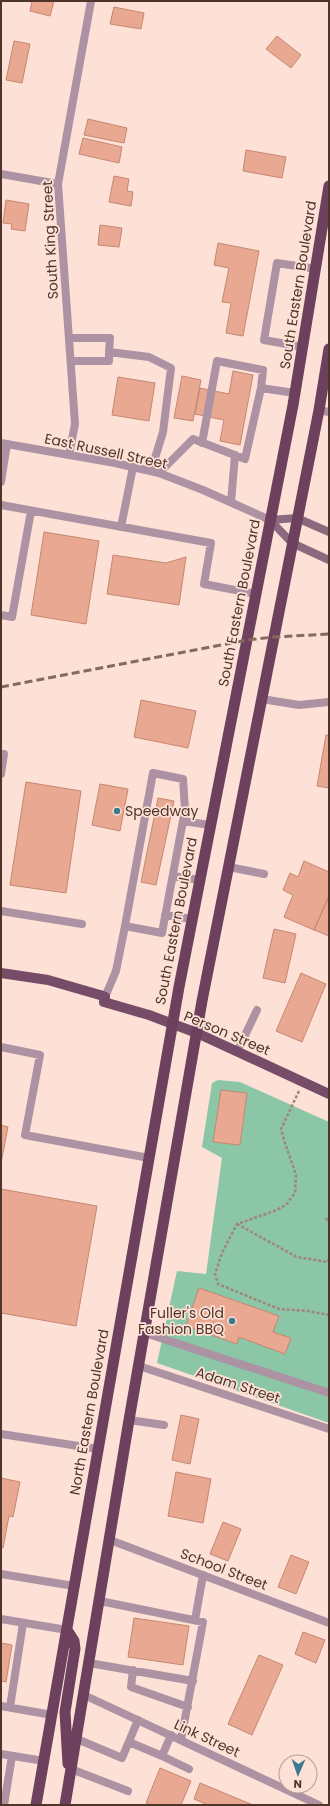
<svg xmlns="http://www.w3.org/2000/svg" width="330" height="1806" font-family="Poppins,sans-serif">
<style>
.green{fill:#8bc6a7}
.building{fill:#e8a891;stroke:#c68770}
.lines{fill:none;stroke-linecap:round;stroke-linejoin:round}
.path{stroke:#a1857b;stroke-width:2.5;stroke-dasharray:3 2;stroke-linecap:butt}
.service{stroke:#ac92a2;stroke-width:8}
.minor{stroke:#ac92a2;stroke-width:8}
.tertiary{stroke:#ac92a2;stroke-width:8}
.secondary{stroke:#8d6980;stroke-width:8}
.primary{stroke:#774c68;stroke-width:10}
.trunk{stroke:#6d405e;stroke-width:11}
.rail{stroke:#856a60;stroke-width:3;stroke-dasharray:8 4;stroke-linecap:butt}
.poi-dot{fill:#3b7b8f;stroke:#fde1d7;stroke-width:1.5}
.labels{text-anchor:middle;stroke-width:3.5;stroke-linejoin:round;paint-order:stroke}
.street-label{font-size:14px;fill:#4f342a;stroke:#fde1d7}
.poi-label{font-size:14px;fill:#4f342a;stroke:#fde1d7;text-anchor:start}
</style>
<rect width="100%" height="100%" fill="#fde1d7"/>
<path class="green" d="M218,1080l22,2 89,40v301l-172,-60 20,-92 29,3 16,-116 -20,-11 10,-64z"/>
<path class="building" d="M32,1h22l-4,15 -20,-5z
M114,7l30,6 -3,16 -31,-5z
M277,36l24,19 -10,13 -25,-19z
M14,41l16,3 -8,39 -16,-3z
M88,119l39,9 -3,15 -40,-8z
M83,138l39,9 -3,16 -40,-9z
M246,150l40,7 -4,21 -39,-7z
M114,176l15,3 -2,12 6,1 -2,14 -22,-4z
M6,200l23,4 -4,27 -14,-2 1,-5 -9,-1z
M100,225l22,3 -3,19 -21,-2z
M218,243l41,8 -16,85 -17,-3 5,-30 -9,-1 7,-34 -15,-3z
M233,371l20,4 -13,70 -20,-4 4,-21 -29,-6 5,-26 29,6z
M182,376l19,4 -8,41 -19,-3z
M118,377l37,6 -6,38 -37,-6z
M44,532l55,9 -13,83 -55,-9z
M113,555l53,8 20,-6 -7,48 -72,-11z
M141,700l55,11 -8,37 -54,-11z
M326,735h3v53l-12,-2z
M26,782l55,9 -15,102 -56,-8z
M100,784l28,5 -8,42 -28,-6z
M158,798l16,3 -18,84 -15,-3z
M304,861l25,11v24l-15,34 -30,-13 9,-22 -10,-5 7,-17 8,4z
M329,896v40l-15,-6z
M274,929l22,5 -11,49 -22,-5z
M301,973l25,11 -24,58 -26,-11z
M221,1090l26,3 -7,52 -27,-3z
M1,1125l7,2 -7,36z
M1,1189l96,17 -21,120 -75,-13z
M199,1288l80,28 -6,16 18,6 -6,16 -46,-17 -2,7 -51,-18z
M181,1415l18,4 -9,45 -18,-4z
M176,1472l35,7 -8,44 -35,-7z
M1,1478l19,4 -7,35 -4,-1 -6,32h-2z
M223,1522l18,7 -13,32 -18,-7z
M291,1555l18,7 -13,32 -18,-7z
M134,1618l55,8 -6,39 -55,-8z
M303,1632l22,8 -9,23 -21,-9z
M1,1643l11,2 -6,37 -5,-1z
M259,1655l24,10 -31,70 -24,-11z
M160,1768l31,13 -10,24h-30l-5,-2z
M200,1783l53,22h-45l-14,-6z"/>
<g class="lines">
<path class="path" d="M299,1091l-18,38 3,11 12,35 -1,18 -9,12 -9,5 -40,14 -15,29 -7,21 3,10 61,25 29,2 21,4
M326,1218l3,5
M237,1224l60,33 31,5 1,-3"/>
<path class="service" d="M69,338h41l-1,14
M303,347l-39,-7 13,-77 39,6
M71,361h38v-9l40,5 22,11 -8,64 -12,39
M261,388l34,5
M319,410l10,2
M159,473l34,-34 52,20 16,-71 2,-18 -46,-9 -15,82
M231,502l4,-47
M1,505l210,38 -7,41 52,10
M121,527l12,-60
M1,615l11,2 19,-106
M262,699l37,6 30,-3
M1,754h3l-3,20
M153,773l30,6 2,31 -23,123 -37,-7z
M183,821l27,4
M229,867l35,7
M173,876l27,4
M1,911l81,13
M165,915l27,4
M105,997l11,-26 9,-45
M1,1047l39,8 -15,80 124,23
M237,1052l20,-42
M145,1333l184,60
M129,1420l35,5
M1,1434l97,15
M1,1574l73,12
M100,1601l103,21 -22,118
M195,1620l8,-45
M89,1663l104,18
M133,1670l-2,17 57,20
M1,1706l51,9
M10,1707l13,-84
M77,1739l45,19 16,-38
M129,1742l33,14 9,-21
M1,1754l43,7
M162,1756l27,13
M71,1769l57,22
M4,1805l8,-49"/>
<path class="minor" d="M1,174l57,10
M69,455l6,-31 -17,-240 33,-183
M1,482l6,-38
M139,1366l190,63
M110,1540l219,83
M1,1619l66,11
M84,1695l235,110"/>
<path class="tertiary" d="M1,443l114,20 44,10 44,17 67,30"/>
<path class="secondary" d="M270,520l22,23 37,17
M270,520l27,-2 32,14"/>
<path class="primary" d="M1,973l47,7 52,15 5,2 -1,5 45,13 48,18 132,61"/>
<path class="trunk" d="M67,1630l7,11 1,8 -10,63 3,52
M36,1805l143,-818 114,-582 36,-219
M65,1805l64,-385 73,-419 117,-591 10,-61"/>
<path class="rail" d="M1,687l246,-47 27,-3 55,-3"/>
</g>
<g class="poi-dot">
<circle cx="117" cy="811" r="4"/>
<circle cx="232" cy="1321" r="4"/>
</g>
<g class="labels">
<g class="street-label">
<text transform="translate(50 240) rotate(-93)" y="5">South King Street</text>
<text transform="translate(298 285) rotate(-81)" y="5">South Eastern Boulevard</text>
<text transform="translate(106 451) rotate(12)" y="5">East Russell Street</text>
<text transform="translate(239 603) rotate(-79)" y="5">South Eastern Boulevard</text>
<text transform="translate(176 921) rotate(-79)" y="5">South Eastern Boulevard</text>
<text transform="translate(227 1033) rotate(23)" y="5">Person Street</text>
<text transform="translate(238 1385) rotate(18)" y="5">Adam Street</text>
<text transform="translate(89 1412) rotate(-80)" y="5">North Eastern Boulevard</text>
<text transform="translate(224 1569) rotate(21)" y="5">School Street</text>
<text transform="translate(207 1738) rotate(25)" y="5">Link Street</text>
</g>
<g class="poi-label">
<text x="125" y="816">Speedway</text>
<text x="224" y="1318" text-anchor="end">Fuller's Old<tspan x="224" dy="16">Fashion BBQ</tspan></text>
</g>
</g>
<rect width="330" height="1806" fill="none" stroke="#4f342a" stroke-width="4"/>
<g transform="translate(298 1774) rotate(182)"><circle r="19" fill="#fde1d7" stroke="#b79c92"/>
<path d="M0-3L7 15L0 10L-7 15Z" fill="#3b7b8f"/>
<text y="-6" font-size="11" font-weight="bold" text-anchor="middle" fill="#4f342a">N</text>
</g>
</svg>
